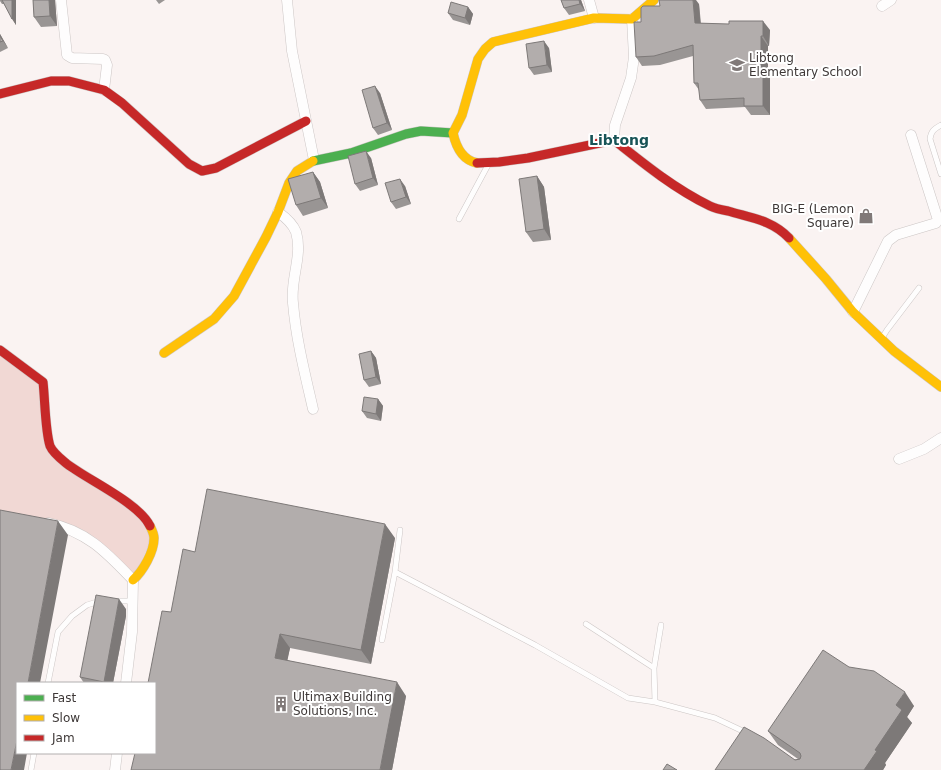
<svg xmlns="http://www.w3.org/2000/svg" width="941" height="770" font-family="'DejaVu Sans',sans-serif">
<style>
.green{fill:#f1d8d4}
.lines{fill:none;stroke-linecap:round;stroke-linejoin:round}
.lane-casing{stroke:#ccc6c5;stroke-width:6}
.street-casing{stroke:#ccc6c5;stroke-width:11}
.fast-casing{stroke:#ccc6c5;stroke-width:10}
.slow-casing{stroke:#ccc6c5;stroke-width:10}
.jam-casing{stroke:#ccc6c5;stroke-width:10}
.lane{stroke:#fefdfd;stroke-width:5}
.street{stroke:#fefdfd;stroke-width:10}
.fast{stroke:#4caf50;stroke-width:9}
.slow{stroke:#ffc107;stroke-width:9}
.jam{stroke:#c62828;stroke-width:9}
.wall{fill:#999594}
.shaded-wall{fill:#7d7978}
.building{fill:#b2adac;stroke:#7d7978}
.labels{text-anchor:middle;stroke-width:4;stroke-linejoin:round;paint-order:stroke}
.poi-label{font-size:12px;fill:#3e3837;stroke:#fff;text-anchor:start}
.quarter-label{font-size:14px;font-weight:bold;fill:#185457;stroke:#fff}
</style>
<rect width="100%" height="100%" fill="#faf3f2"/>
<path class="green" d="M0,350l43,32 7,65 78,56 26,31 -21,46 -49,-44 -84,-22z"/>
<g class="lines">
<g class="lane-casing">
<path id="lane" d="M941,125c-7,4 -10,6 -11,14l11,35
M459,219l29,-54
M882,338l5,-8 32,-42
M395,572l140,73 93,53 27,4 60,16 32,15
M114,601h18
M586,624l68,44
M382,640l13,-68 5,-42
M48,683l10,-51 14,-16 15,-11 13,-4
M655,702l-1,-34 7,-43
M31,770l3,-17"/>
</g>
<g class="street-casing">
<path id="street" d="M61,0l6,55 5,3 31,1 2,1 2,5 -3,25
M287,0l5,51 22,109
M589,0l5,18
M882,6l9,-6
M614,140l1,-15 16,-47 3,-21 -2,-38
M278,212c7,5 15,12 18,20 7,24 -6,47 -3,71 3,36 12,71 20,106
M853,312l35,-71 8,-6 40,-12 2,-3 -27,-85
M899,459l25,-10 17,-11
M48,523c39,8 59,30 85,57l-1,52 -6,51
M115,770l2,-17"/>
</g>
<g class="fast-casing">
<path id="fast" d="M313,161l38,-8 55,-19 15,-3 32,2"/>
</g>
<g class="slow-casing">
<path id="slow" d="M477,163c-15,-3 -21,-16 -24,-30l9,-18 16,-56 7,-10 8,-7 101,-24 38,1 22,-19
M789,238l37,41 27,33 41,39 47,36
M164,353l50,-34 20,-23 32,-59 12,-25 11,-29 8,-12 16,-10
M133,580c10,-9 21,-28 21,-42 0,-4 -2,-8 -4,-12"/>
</g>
<g class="jam-casing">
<path id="jam" d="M0,94l51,-13h18l35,9 18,13 67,61 13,7 14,-3 90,-47
M477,163l22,-1 29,-4 86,-18c30,24 61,49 96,66 6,3 12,4 18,5 23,7 44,9 61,27
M0,350l43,32c2,17 2,48 7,64 3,7 11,13 17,18 21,16 72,39 83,62"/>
</g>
<use href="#lane" class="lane"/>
<use href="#street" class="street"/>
<use href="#fast" class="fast"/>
<use href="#slow" class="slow"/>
<use href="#jam" class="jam"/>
</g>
<path class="wall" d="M0,0h16v25l-12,-21h-2l-2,-3z
M33,0h22l2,26 -16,1 -7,-10z
M156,0h9l-6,4z
M561,0h20l4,11 -16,4 -5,-7z
M699,4l2,19 69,7 -1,16h-1v28l2,3v38h-19l-6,-8 -39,2 -6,-9 -1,-10 -5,-7 -1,-27 -33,9 -18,1 -6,-9 5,-35z
M468,7l5,7 -3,11 -17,-5 -5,-7z
M0,34l8,14 -8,4z
M549,48l3,24 -18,3 -5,-7z
M380,93l12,37 -14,5 -5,-7z
M371,158l7,27 -18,6 -5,-7z
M313,172l7,10 8,26 -25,8 -7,-11z
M537,176l7,11 7,53 -18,2 -7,-10z
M405,186l6,18 -15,5 -5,-7z
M371,351l5,7 5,26 -12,3 -5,-7z
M378,399l5,7 -2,15 -14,-3 -5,-7z
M395,538l-24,126 -81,-16 -3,12 119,36 -14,74 -221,-158 24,-60z
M126,609v7l-13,67h-29l-4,-6z
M849,667l65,39 -7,11 5,6 -27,40 1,2 -3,5h-168l83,-11 -20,-14 -10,-14z"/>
<path class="shaded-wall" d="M12,0h4v25l-4,-6z
M49,0h6l2,26 -7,-10z
M579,0h2l4,11 -5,-7z
M693,0h3l3,4 2,28 -6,-9z
M468,7l5,7 -3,11 -5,-7z
M763,21l7,9 -1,16 -6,-10z
M0,34l8,14 -5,-7 -3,-5z
M761,36l7,10v28l2,3v38l-7,-9 -2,-38z
M544,41l5,7 3,24 -5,-7z
M375,86l5,7 12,37 -5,-7z
M366,151l5,7 7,27 -5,-7z
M313,172l7,10 8,26 -7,-10z
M537,176l7,11 7,53 -7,-11z
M400,179l5,7 6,18 -5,-7z
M371,351l5,7 5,26 -5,-7z
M378,399l5,7 -2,15 -5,-7z
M58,521l10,14 -28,148h-12z
M385,524l10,14 -24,126 -10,-14z
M119,599l7,10v7l-13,67h-8l-1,-1z
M280,634l10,14 -5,24 -10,-14z
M397,682l9,14 -14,74h-12z
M905,692l9,14 -7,11 5,6 -27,40 1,2 -3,5h-19l32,-65z
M17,740v13h10l-3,17h-13z"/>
<path class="building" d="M2,0h10v19z
M33,0h16l1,16 -16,1z
M561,0h18l1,4 -16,4z
M659,0h34l2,23 34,1v-3h34v15h-2v32h2v38h-19v-8l-44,2 -2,-17h-4l-1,-38 -39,11 -18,1 -2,-35h7v-14l2,-2h17z
M451,2l17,5 -3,11 -17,-5z
M0,36l3,5 -3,1z
M544,41l3,24 -18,3 -3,-24z
M375,86l12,37 -14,5 -11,-38z
M366,151l7,27 -18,6 -7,-28z
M313,172l8,26 -25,7 -8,-26z
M537,176l7,53 -18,3 -7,-53z
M400,179l6,18 -15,5 -6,-19z
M371,351l5,26 -12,3 -5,-26z
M364,397l14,2 -2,15 -14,-3z
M207,489l178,35 -24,126 -81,-16 -5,24 122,24 -17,88h-249l4,-17h20v-70h-7l14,-72 9,1 12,-63 12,3z
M0,510l58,11 -30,162h-11v57l-6,30h-11z
M96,595l23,4 -1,6 -14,77 -24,-5z
M823,650l26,17 25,4 31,21 -9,13 6,5 -27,40 2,1 -13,19h-149l29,-43 20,11 31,22 5,-1 1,-3 -1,-3 -32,-22z
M667,764l10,6h-14z"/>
<defs>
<g id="school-bare" transform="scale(1.2)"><path d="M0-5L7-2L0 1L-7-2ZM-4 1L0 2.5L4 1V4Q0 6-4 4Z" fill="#807978" stroke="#fff" stroke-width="2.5" paint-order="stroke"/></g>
<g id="shop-bare" transform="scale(1.2)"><path d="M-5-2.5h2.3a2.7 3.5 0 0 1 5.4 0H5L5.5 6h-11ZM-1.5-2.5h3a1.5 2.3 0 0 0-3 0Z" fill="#807978" stroke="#fff" stroke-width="2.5" paint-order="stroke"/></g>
<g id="building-bare" transform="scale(1.2)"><path d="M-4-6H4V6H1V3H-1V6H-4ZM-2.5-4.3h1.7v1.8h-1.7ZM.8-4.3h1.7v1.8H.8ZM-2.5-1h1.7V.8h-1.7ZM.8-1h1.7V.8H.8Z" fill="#807978" stroke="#fff" stroke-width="2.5" paint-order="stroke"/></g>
</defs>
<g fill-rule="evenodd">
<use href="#school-bare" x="737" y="65"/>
<use href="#shop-bare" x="866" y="216"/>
<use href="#building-bare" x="281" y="704"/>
</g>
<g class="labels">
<g class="poi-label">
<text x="749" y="62">Libtong<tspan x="749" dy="14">Elementary School</tspan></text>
<text x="854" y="213" text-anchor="end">BIG-E (Lemon<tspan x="854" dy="14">Square)</tspan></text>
<text x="293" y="701">Ultimax Building<tspan x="293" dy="14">Solutions, Inc.</tspan></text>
</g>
<g class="quarter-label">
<text x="619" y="145">Libtong</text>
</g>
</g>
<rect x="16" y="682" width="140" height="72" fill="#ffffff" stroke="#b2afaf"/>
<rect x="24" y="695" width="20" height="6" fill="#4caf50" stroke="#b2afaf"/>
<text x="52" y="702" font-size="12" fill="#3e3837">Fast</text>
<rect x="24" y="715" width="20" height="6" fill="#ffc107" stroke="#b2afaf"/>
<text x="52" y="722" font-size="12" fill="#3e3837">Slow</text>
<rect x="24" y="735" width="20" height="6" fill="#c62828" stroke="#b2afaf"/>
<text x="52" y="742" font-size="12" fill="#3e3837">Jam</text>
</svg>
